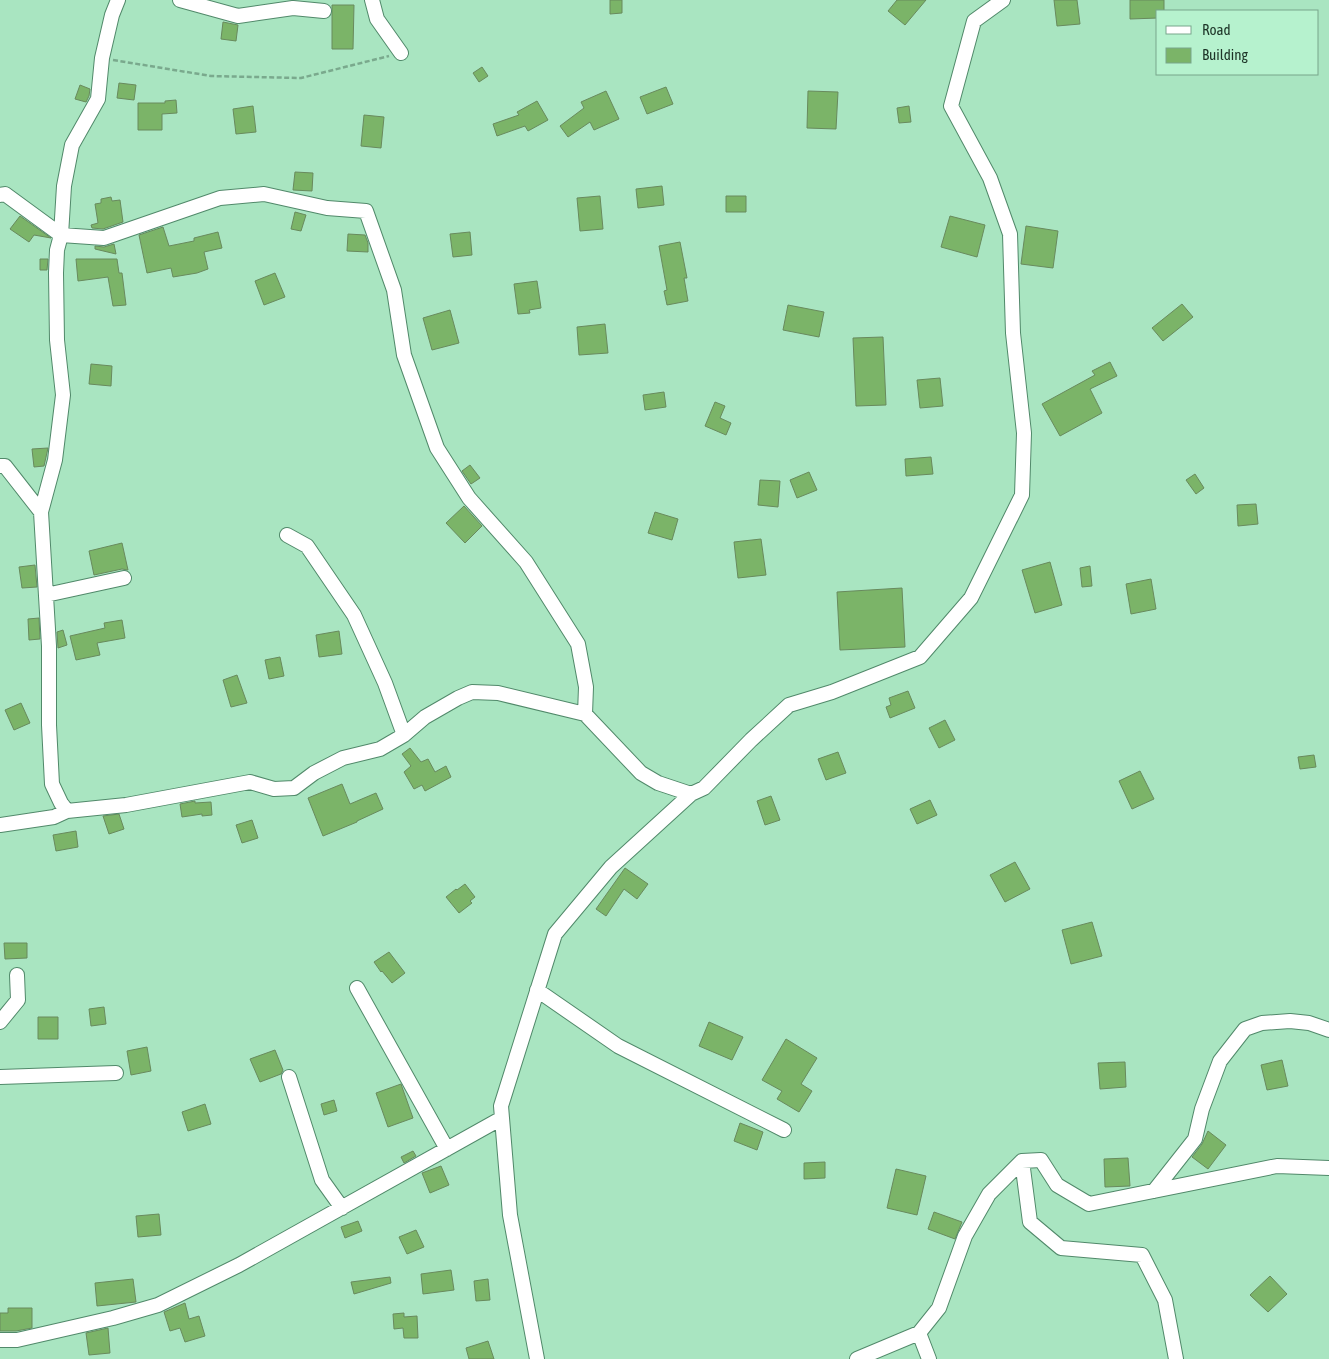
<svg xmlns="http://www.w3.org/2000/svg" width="1329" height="1359" font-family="'Asap Condensed',sans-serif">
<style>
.building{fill:#7bb468;stroke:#688a5d}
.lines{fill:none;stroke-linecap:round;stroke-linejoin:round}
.minor-casing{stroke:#51896a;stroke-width:16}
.path{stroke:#7aa98d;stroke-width:2.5;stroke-dasharray:5 2.5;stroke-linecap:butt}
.minor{stroke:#fff;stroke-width:14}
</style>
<rect width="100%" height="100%" fill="#a9e5c1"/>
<path class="building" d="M610,0h12v13l-12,1z
M897,0h29l-21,25 -17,-14z
M1054,0h23l3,24 -23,2z
M1130,0h34v11h-6v7l-28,1z
M332,5h22l-1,44h-21z
M223,22l15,3 -2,16 -15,-2z
M482,67l6,9 -9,6 -6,-9z
M119,83l17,2 -2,15 -17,-2z
M80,85l10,4 -1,7 -3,6 -11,-3z
M666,87l7,17 -26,10 -7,-17z
M606,91l13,28 -25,11 -4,-8 -22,15 -8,-11 24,-18 -3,-6z
M808,91l30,1 -2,37 -29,-1z
M176,100l1,13 -15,1v16h-24v-27h27v-2z
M537,101l11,19 -20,11 -3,-5 -28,10 -4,-12 26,-9 -2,-3z
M253,106l3,26 -20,2 -3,-25z
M909,106l2,16 -12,1 -2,-15z
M364,115l20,2 -3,31 -20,-2z
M295,172l18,1 -1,18 -19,-1z
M662,186l2,19 -26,3 -2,-19z
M600,196l3,33 -23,2 -3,-33z
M726,196h20v16h-20z
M111,197l1,4 8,-1 3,22 -20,7 -11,-1 -1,-3 7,-2 -3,-19 6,-1v-4z
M295,212l11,3 -5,16 -10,-2z
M20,216l31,22 -17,-3 -5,7 -19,-13z
M950,216l35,9 -8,32 -36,-10z
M1026,226l32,5 -5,37 -32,-4z
M163,227l6,19 25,-5v-3l24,-6 4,16 -18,4 4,17 -11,4 -24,4 -2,-9 -24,5 -8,-38z
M470,232l2,23 -19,2 -3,-23z
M348,234l17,1 3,8v9l-21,-1z
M680,242l7,36h-3l4,23 -21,4 -3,-14 3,-1 -8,-44z
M114,244l2,10 -21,-5v-3l9,1z
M40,259h8l-1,11h-7z
M76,259h41l2,14h3l4,32 -13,1 -5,-29 -30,4z
M275,273l10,24 -21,8 -9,-24z
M537,281l4,27 -12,2 1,3 -12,1 -4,-30z
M1182,304l11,13 -30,24 -11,-13z
M788,305l36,7 -5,25 -36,-7z
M450,310l9,33 -27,7 -9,-32z
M605,324l3,29 -29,2 -2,-28z
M883,337l3,68 -30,1 -3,-68z
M1110,362l7,14 -27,13 12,24 -42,23 -18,-32 53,-29 -3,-4z
M91,364l21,2 -1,20 -22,-2z
M940,378l3,28 -23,2 -3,-28z
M664,392l2,15 -21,3 -2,-15z
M715,402l10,4 -5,12 11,5 -5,12 -21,-9z
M48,448l-4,18 -10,1 -2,-18z
M931,457l2,17 -27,2 -1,-17z
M470,465l10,13 -9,6 -9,-13z
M809,472l8,18 -20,8 -7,-18z
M1195,474l9,14 -8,6 -10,-14z
M760,480l20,1 -2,26 -20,-2z
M1256,504l2,20 -20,2 -1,-21z
M464,506l18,20 -17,17 -19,-20z
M655,512l23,7 -6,21 -24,-7z
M761,539l5,36 -28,3 -4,-36z
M122,543l6,27 -6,-1 -28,6 -5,-24z
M1050,562l12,43 -27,8 -13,-43z
M35,565l2,22 -15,1 -3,-21z
M1090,566l2,20 -10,1 -2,-19z
M1151,579l5,30 -25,5 -5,-30z
M902,588l3,59 -65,3 -3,-58z
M39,618l1,21 -11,1 -1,-21z
M122,620l3,18 -28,5 3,12 -24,5 -6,-24 35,-8 -1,-5z
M63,630l4,15 -9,3 -1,-16z
M339,631l3,23 -23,3 -3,-22z
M280,657l4,19 -15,3 -4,-19z
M237,675l10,28 -16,4 -8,-27z
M908,691l7,17 -25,10 -4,-11 5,-2 -2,-7z
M21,703l9,20 -16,7 -9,-20z
M945,720l10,20 -16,8 -10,-20z
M410,748l11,14 7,-3 7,13 11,-6 5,11 -26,14 -3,-6 -8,4 -10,-17 7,-6 -9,-12z
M838,752l8,21 -20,7 -8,-21z
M1314,755l2,12 -16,2 -2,-12z
M1140,771l14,28 -22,10 -13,-28z
M342,784l8,20 26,-11 7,16 -26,12v1l-34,14 -15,-38z
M771,796l9,24 -15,5 -8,-24z
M930,800l7,15 -20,9 -7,-15z
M195,801v2l16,-1 1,13 -10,1v-2l-20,3 -2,-13z
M119,814l5,15 -15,5 -6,-18z
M252,820l6,18 -16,5 -6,-18z
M76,831l2,16 -22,4 -3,-16z
M1015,862l15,27 -25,13 -15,-27z
M625,868l23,16 -11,15 -13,-10 -18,27 -10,-7z
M465,884l10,13 -5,4 2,2 -13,10 -13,-16 10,-8 1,1z
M1092,922l10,34 -31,8 -9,-34z
M4,943h23v15l-22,1z
M389,952l16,21 -13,10 -10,-12 -1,1 -7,-10z
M104,1007l2,17 -15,2 -2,-17z
M38,1017h20v22h-20z
M709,1022l34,15 -11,23 -33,-14z
M786,1039l31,19 -16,26 11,7 -13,21 -22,-13 5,-8 -20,-11z
M147,1047l4,24 -20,4 -4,-24z
M275,1050l8,20 -2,4 -21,8 -10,-23z
M1282,1060l6,26 -21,4 -6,-25z
M1125,1062l1,25 -26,2 -2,-26z
M401,1084l12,34 -25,9 -12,-34z
M334,1100l3,11 -13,4 -3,-11z
M205,1104l6,20 -23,7 -6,-19z
M740,1123l23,9 -6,18 -23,-9z
M1208,1131l18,14 -18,24 -16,-12 10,-13z
M413,1151l3,5 -12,7 -3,-6z
M1128,1158l2,28 -25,1 -1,-28z
M825,1162v16l-21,1v-16z
M441,1166l8,19 -19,8 -8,-20z
M896,1169l30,7 -9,39 -30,-7z
M934,1212l28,10 -7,17 -27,-10z
M159,1214l2,21 -23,2 -2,-21z
M358,1221l4,10 -17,7 -4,-11z
M416,1230l8,17 -17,7 -8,-17z
M451,1270l3,20 -31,4 -2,-20z
M1270,1276l17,18 -19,18 -18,-17z
M390,1277l1,6 -37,11 -3,-12z
M133,1279l3,23 -39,4 -2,-23z
M488,1279l2,21 -14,1 -2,-20z
M185,1303l4,16 10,-3 6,20 -20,6 -5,-14 -10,3 -6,-19z
M8,1308h24v20l-16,3h-16v-18h8z
M404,1313v4l13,-1 1,22h-14l-1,-10 -9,1 -1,-15z
M108,1328l2,25 -21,2 -3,-22z
M488,1341l6,18h-25l-3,-11z"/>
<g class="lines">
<g class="minor-casing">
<path id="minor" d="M118,0l-6,15 -10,43 -4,41 -26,46 -8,41 -3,49 -4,15 -1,23 1,67 6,55 -8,65 -14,52 8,134v79l3,59 9,19 6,8 59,-6 124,-23 24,7 20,-1 20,-15 29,-15 37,-9 24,-14 21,-18 33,-19 14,-6 26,1 87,21 56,59 17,10 33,11
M180,0l58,16 55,-8 31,3
M372,0l5,19 24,34
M0,195l5,-1 56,41 43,3 116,-40 44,-4 63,14 39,3 28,79 10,65 33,93 32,50 57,64 52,82 8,43 -1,27
M0,466h5l36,46
M287,535l20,11 47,69 31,68 19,52
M46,595l78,-17
M0,825l54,-8 13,-6
M357,988l90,161
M537,990l81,56 166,84
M0,1022l18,-22 -1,-25
M0,1077l116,-4
M289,1077l33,103 20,28
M1022,1161l8,61 31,26 81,7 23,45 11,59
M1154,1191l41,-52 7,-30 18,-48 25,-32 17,-6 28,-2 19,2 20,7
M919,1333l10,26
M0,1340h17l96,-22 45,-13 81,-40 263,-147
M537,1359l-27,-144 -9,-109 54,-172 56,-67 80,-73 13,-6 47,-48 38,-35 43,-13 88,-35 51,-59 51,-103 2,-62 -11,-100 -3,-99 -20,-56 -39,-72 23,-85 29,-21
M857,1359l62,-26 20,-25 26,-72 24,-42 33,-33 19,-1 16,25 32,19 188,-38 52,2"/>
</g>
<path class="path" d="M113,60l98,16 90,2 88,-22"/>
<use href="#minor" class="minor"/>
</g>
<rect x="1156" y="10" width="162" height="65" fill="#b6f2ce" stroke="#79a68b"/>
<rect x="1166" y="26" width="25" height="8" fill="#ffffff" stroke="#79a68b"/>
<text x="1202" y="35" font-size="15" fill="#1d3427">Road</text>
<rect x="1166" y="48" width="25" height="15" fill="#7bb468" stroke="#79a68b"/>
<text x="1202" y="60" font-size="15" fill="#1d3427">Building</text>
</svg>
